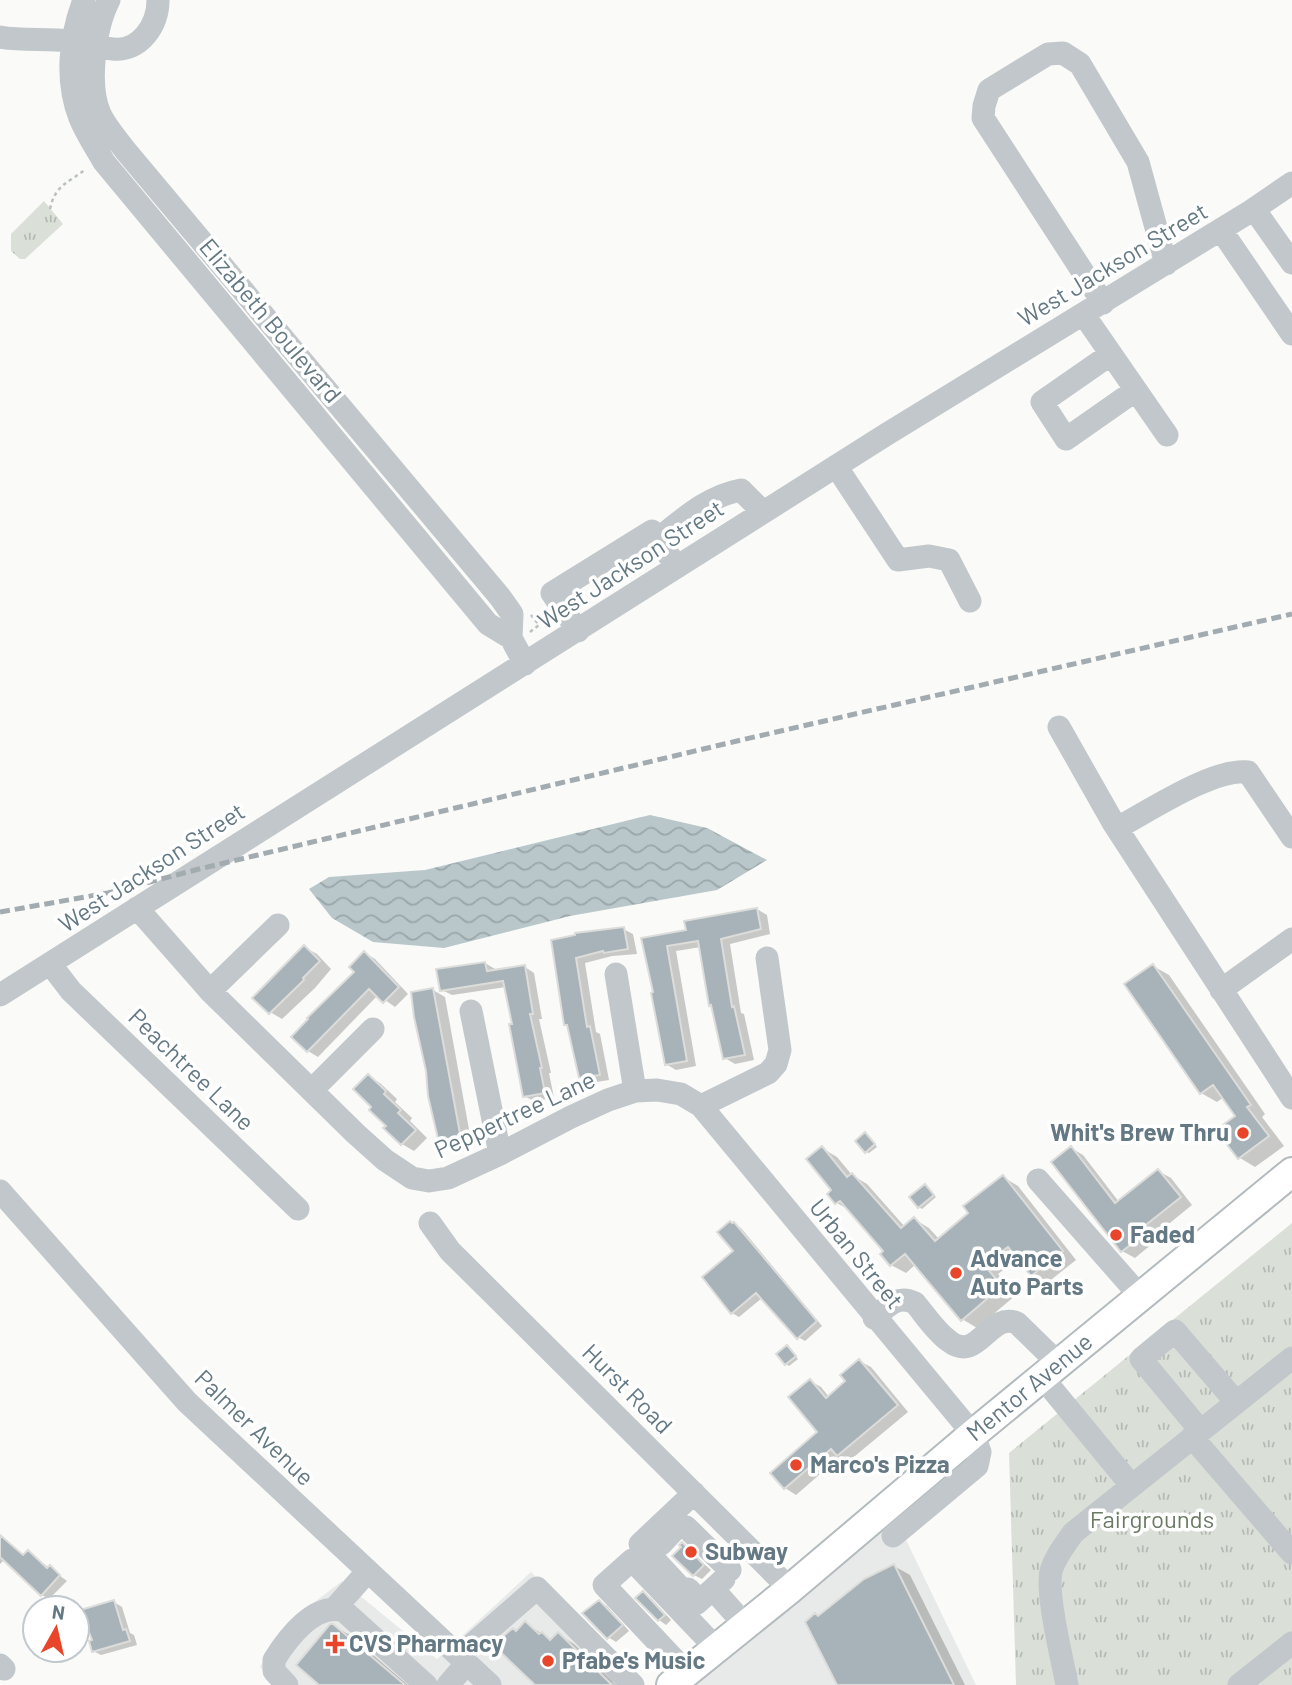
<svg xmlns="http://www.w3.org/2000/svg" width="1292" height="1685" font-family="Barlow,sans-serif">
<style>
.built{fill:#e8eae9}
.park{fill:url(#park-tufts)}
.water{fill:url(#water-waves)}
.shadow{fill:#0003;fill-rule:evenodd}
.building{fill:#a7b3b8;stroke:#dcdcda;stroke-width:2}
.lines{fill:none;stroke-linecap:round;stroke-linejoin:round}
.major-casing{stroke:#b4bbbe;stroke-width:32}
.path{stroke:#bbc0c2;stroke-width:2.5;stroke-dasharray:3.5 3.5;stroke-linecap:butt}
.minor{stroke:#c1c7ca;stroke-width:23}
.major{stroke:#fff;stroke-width:28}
.rail{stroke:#a2abb0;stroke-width:5;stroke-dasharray:10 5;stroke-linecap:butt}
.poi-dot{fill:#e8452a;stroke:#fff;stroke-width:2.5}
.labels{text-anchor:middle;stroke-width:7;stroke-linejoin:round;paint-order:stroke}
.street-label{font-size:24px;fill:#647984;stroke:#fff}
.poi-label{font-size:24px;font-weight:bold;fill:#647984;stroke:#fff;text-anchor:start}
.park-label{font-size:24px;fill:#6a7a63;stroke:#fff}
</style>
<defs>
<pattern id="park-tufts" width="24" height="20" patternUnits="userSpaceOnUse" patternTransform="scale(1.75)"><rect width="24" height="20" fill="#dadfd7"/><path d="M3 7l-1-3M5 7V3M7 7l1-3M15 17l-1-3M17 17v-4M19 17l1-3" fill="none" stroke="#b4bab4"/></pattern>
<pattern id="water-waves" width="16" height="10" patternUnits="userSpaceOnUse" patternTransform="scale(1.75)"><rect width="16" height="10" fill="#b9c7ca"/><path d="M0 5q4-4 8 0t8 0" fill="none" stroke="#9aa6aa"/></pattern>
</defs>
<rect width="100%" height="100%" fill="#fafaf8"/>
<path class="built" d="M895,1517l81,168h-290z
M531,1572l96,98 -18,15h-331l-18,-18 14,-28 29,-28 39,-30 95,78z"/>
<path class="park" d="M44,201l19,23 -38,35h-5l-9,-8v-17z
M1292,1223v462h-276l-7,-232z"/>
<path class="water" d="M650,815l57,13 60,32 -50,30 -147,26 -126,32 -71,-6 -41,-24 -23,-29 20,-12 96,-7z"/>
<path class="shadow" d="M757,909l10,6 3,19 -40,10 11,69 3,1 10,46 -19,4 -10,-6 -24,-111 -25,4 20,115 -20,4 -10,-6 -11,-70 -12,-54 45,-9z
M623,929l10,5 4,20 -25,2 -27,7 11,69 4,2 9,46 -19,3 -10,-6 -27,-136z
M304,947l13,7 14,15 -16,19 -33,31 -12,-7z
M365,953l10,6 33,35 -13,13 -17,-12 -60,62 -10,-6 48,-79z
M485,963l10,6v3l30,-5 9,6 8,46h-3l12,54h-2l5,25 -20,3 -10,-5 -18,-109 -54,8 -10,-5z
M1153,966l16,9 96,139 -3,3 22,29 -29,21 -15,-9 -3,-42 -13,-19 -7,5 -16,-9z
M433,990l12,7 27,149 -19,3 -12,-7zM469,1136l1,3 -21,4v-3z
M368,1076l12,7 17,16 -2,3 17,16 -2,3 17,17 -13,13 -12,-7 -14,-18z
M869,1136l8,11 -8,6 -3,-1z
M822,1148l15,9 15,18 15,9 38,43 9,-8 15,9 10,11 32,-26 32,-36 15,9 58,74 -29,23 -15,-8 -13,-17 -21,16 18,21 -39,33 -15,-9 -46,-55 -10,9 -15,-8 -5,-14 -35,-40 -14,-8z
M1071,1148l12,7 36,47 39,-31 13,7 21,27 -43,35 3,4 -17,14 -13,-7z
M925,1186l11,11 -14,12 -3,-2z
M734,1224l7,4 81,98 -17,15 -7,-4 -36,-39 -23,19 -7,-4z
M790,1349l8,10 -9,7 -3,-2z
M859,1361l12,6 37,45 -59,49 -8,-5 -45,39 -11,-7 35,-55 -10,-52 11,6 8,10 19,-15z
M0,1534l24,22 4,-4 39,29 -18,18 -7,-4 -37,-36 -5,5z
M682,1545l29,25 -9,9 -8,-4z
M894,1566l16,9 55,110h-126l-20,-68z
M643,1593l8,5 20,22 -5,5 -7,-5z
M114,1602l8,5 8,26 4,2 3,10 -36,10 -8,-4 1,-10 -3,-9 -5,1 -8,-4 -1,-16z
M599,1602l8,4 22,25 -13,11 -8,-5z
M526,1624l27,16 5,-6 16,10 43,41h-80l-20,-53z
M333,1626l17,9 58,50h-86z"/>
<path class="building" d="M757,908l4,21 -40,10 11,68 2,-1 11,49 -22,4 -12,-54 -2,1 -11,-65 -31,5 20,115 -22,4 -14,-72 2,-1 -12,-54 45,-8 -2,-9z
M624,927l4,22 -24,4 -1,-2 -27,7 11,69 3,-1 10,49 -21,3 -12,-53h-3l-13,-85 24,-5v-2z
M304,945l16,16 -17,17 1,2 -35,34 -17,-16z
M364,951l35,36 -16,16 -14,-14 -62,63 -16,-15 17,-18 -1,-1 47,-46 -5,-5z
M485,962l2,9 38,-6 8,49h-3l12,54h-2l5,25 -22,4 -14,-73h3l-9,-43 -63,10 -4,-22z
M1153,964l98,141 -4,2 22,29 -31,23 -22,-29 19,-14 -22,-31 -13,9 -76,-110z
M433,988l28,151 -22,4 -11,-47 -2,-25 -12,-54 -3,-25z
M368,1074l18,17 -2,3 17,16 -3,3 18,17 -15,15 -18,-17 3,-2 -17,-16 2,-3 -18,-18z
M865,1132l10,12 -10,9 -10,-12z
M822,1146l25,31 5,-4 49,55 13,-11 21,24 33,-28 -5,-7 40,-31 60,76 -32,25 -23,-29 -24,18 18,21 -41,35 -56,-67 -15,12 -10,-12 3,-3 -43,-50 -5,3 -8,-10 4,-4 -25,-31z
M1071,1146l44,57 43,-34 23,28 -44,35 4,5 -20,15 -70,-90z
M925,1184l9,11 -16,13 -9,-11z
M730,1221l2,2 2,-1 83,99 -20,18 -41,-46 -25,21 -29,-37 31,-26 -16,-19z
M787,1345l9,11 -11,9 -9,-11z
M859,1359l39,46 -61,51 -6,-7 -47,40 -14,-16 47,-41 -29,-35 22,-18 16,19 19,-17 -5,-6z
M0,1535l23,20 5,-5 19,18 3,-3 10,10 -19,21 -41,-39z
M682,1542l22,23 -11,11 -21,-20 9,-9 -2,-2z
M894,1564l60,121h-117l-32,-63 10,-9 3,3 46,-37z
M643,1591l22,24 -7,6 -23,-23z
M114,1600l9,30 3,-1 4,12 -38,11 -3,-11 3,-1 -5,-13 -10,3v-19z
M599,1600l24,25 -16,14 -25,-26z
M525,1621l14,13 3,-2 8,8 8,-8 54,53h-77l-42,-40 20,-17 3,3z
M330,1624h3l72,61h-86l-23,-20z"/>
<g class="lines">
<g class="major-casing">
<g id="major">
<path id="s1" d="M671,1685l119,-96 183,-155 319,-262"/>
</g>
</g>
<path class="path" d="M50,209c5,-24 18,-26 36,-40
M530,632l9,-7 -8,-10"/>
<path class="minor" d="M84,0c-14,37 -19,80 -4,118 6,15 16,30 24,44l384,462 23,14 14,26
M109,0c-14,27 -22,85 -9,114 6,13 17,25 25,36l375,447 12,17 -1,24
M0,37c23,4 47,1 70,4 15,1 28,7 43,8 27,3 45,-24 45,-49
M1254,209l38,54
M1221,230l71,104
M1103,303l-120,-185 1,-12 5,-16 59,-36 15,-1 17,11 58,98 28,102
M1084,315l83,120
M1111,354l-69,48 24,37 70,-49
M836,466l62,94 31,-4 20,4 21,41
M658,539c25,-20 50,-43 83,-49l22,22
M578,631l-26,-38 100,-62 25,36
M1059,727l55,97 178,274
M1117,828c32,-17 96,-60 131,-56l44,65
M137,908l73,83 146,143 29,26 27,18 17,3 19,-3 52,-24 71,-37 37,-17 27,-9 22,-1 24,4 20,12 67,-33 8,-9 4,-14 -13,-92
M51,965l20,26 227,218
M616,974l19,117
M1221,990l71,-51
M210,991l68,-66
M0,995l887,-561 364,-223 41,-28
M471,1011l29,143
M312,1090l61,-61
M701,1106l272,328 7,18 -3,14 -84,70
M1038,1180l102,116
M0,1191l187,211 303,283
M430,1223l20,28 340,338
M874,1318c13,-11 23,-24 41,-15 10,12 21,29 34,38 29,23 40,-30 68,-18l41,40
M1042,1377l89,108
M1200,1430l-59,-71 34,-28 61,71
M1192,1437l100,116
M661,1544l17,-18 8,1 44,43
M724,1579l-11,10 32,36
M688,1589l7,7 1,8 17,-15
M689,1597l-49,-53 54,-51
M335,1608l33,-37
M459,1656l78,-68 96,97
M0,1665l4,4
M686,1672l-82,-87 28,-25 84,88
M287,1685l-13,-14v-11c13,-21 41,-59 70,-49l82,74
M448,1685l19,-22
M1067,1685c-5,-27 -21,-90 -16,-114 4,-14 14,-26 22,-38l219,-175
M1239,1685l53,-42"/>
<use href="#major" class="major"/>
<path class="rail" d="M0,912l108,-19 91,-24 538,-128 555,-127"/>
</g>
<g class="poi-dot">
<circle cx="1243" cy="1133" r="7"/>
<circle cx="1116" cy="1235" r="7"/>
<circle cx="956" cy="1273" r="7"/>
<circle cx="796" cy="1465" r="7"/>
<circle cx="691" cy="1552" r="7"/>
<path d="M331.5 1633.5h7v7h7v7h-7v7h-7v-7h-7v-7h7z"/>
<circle cx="548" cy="1661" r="7"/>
</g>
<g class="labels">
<g class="street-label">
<text transform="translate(1113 265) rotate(-31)" y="8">West Jackson Street</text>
<text transform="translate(270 321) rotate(50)" y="8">Elizabeth Boulevard</text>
<text transform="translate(631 565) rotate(-33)" y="8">West Jackson Street</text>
<text transform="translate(152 868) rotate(-33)" y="8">West Jackson Street</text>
<text transform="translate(191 1070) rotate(44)" y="8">Peachtree Lane</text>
<text transform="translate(515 1115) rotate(-25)" y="8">Peppertree Lane</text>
<text transform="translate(856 1254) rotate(51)" y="8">Urban Street</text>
<text dy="8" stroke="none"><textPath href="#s1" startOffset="466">Mentor Avenue</textPath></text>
<text transform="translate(627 1389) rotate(45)" y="8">Hurst Road</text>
<text transform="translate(254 1428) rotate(44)" y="8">Palmer Avenue</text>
</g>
<g class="poi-label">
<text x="1229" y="1141" text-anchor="end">Whit's Brew Thru</text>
<text x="1130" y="1243">Faded</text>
<text x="970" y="1267">Advance<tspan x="970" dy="28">Auto Parts</tspan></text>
<text x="810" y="1473">Marco's Pizza</text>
<text x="705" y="1560">Subway</text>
<text x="349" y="1652">CVS Pharmacy</text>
<text x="562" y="1669">Pfabe's Music</text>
</g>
<g class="park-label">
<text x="1152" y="1528">Fairgrounds</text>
</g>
</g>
<g transform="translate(56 1629) rotate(8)"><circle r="33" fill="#ffffff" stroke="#c1c9ce" stroke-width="2"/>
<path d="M0-5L12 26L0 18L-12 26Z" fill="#e8452a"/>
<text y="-10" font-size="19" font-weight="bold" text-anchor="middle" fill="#647984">N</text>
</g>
</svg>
